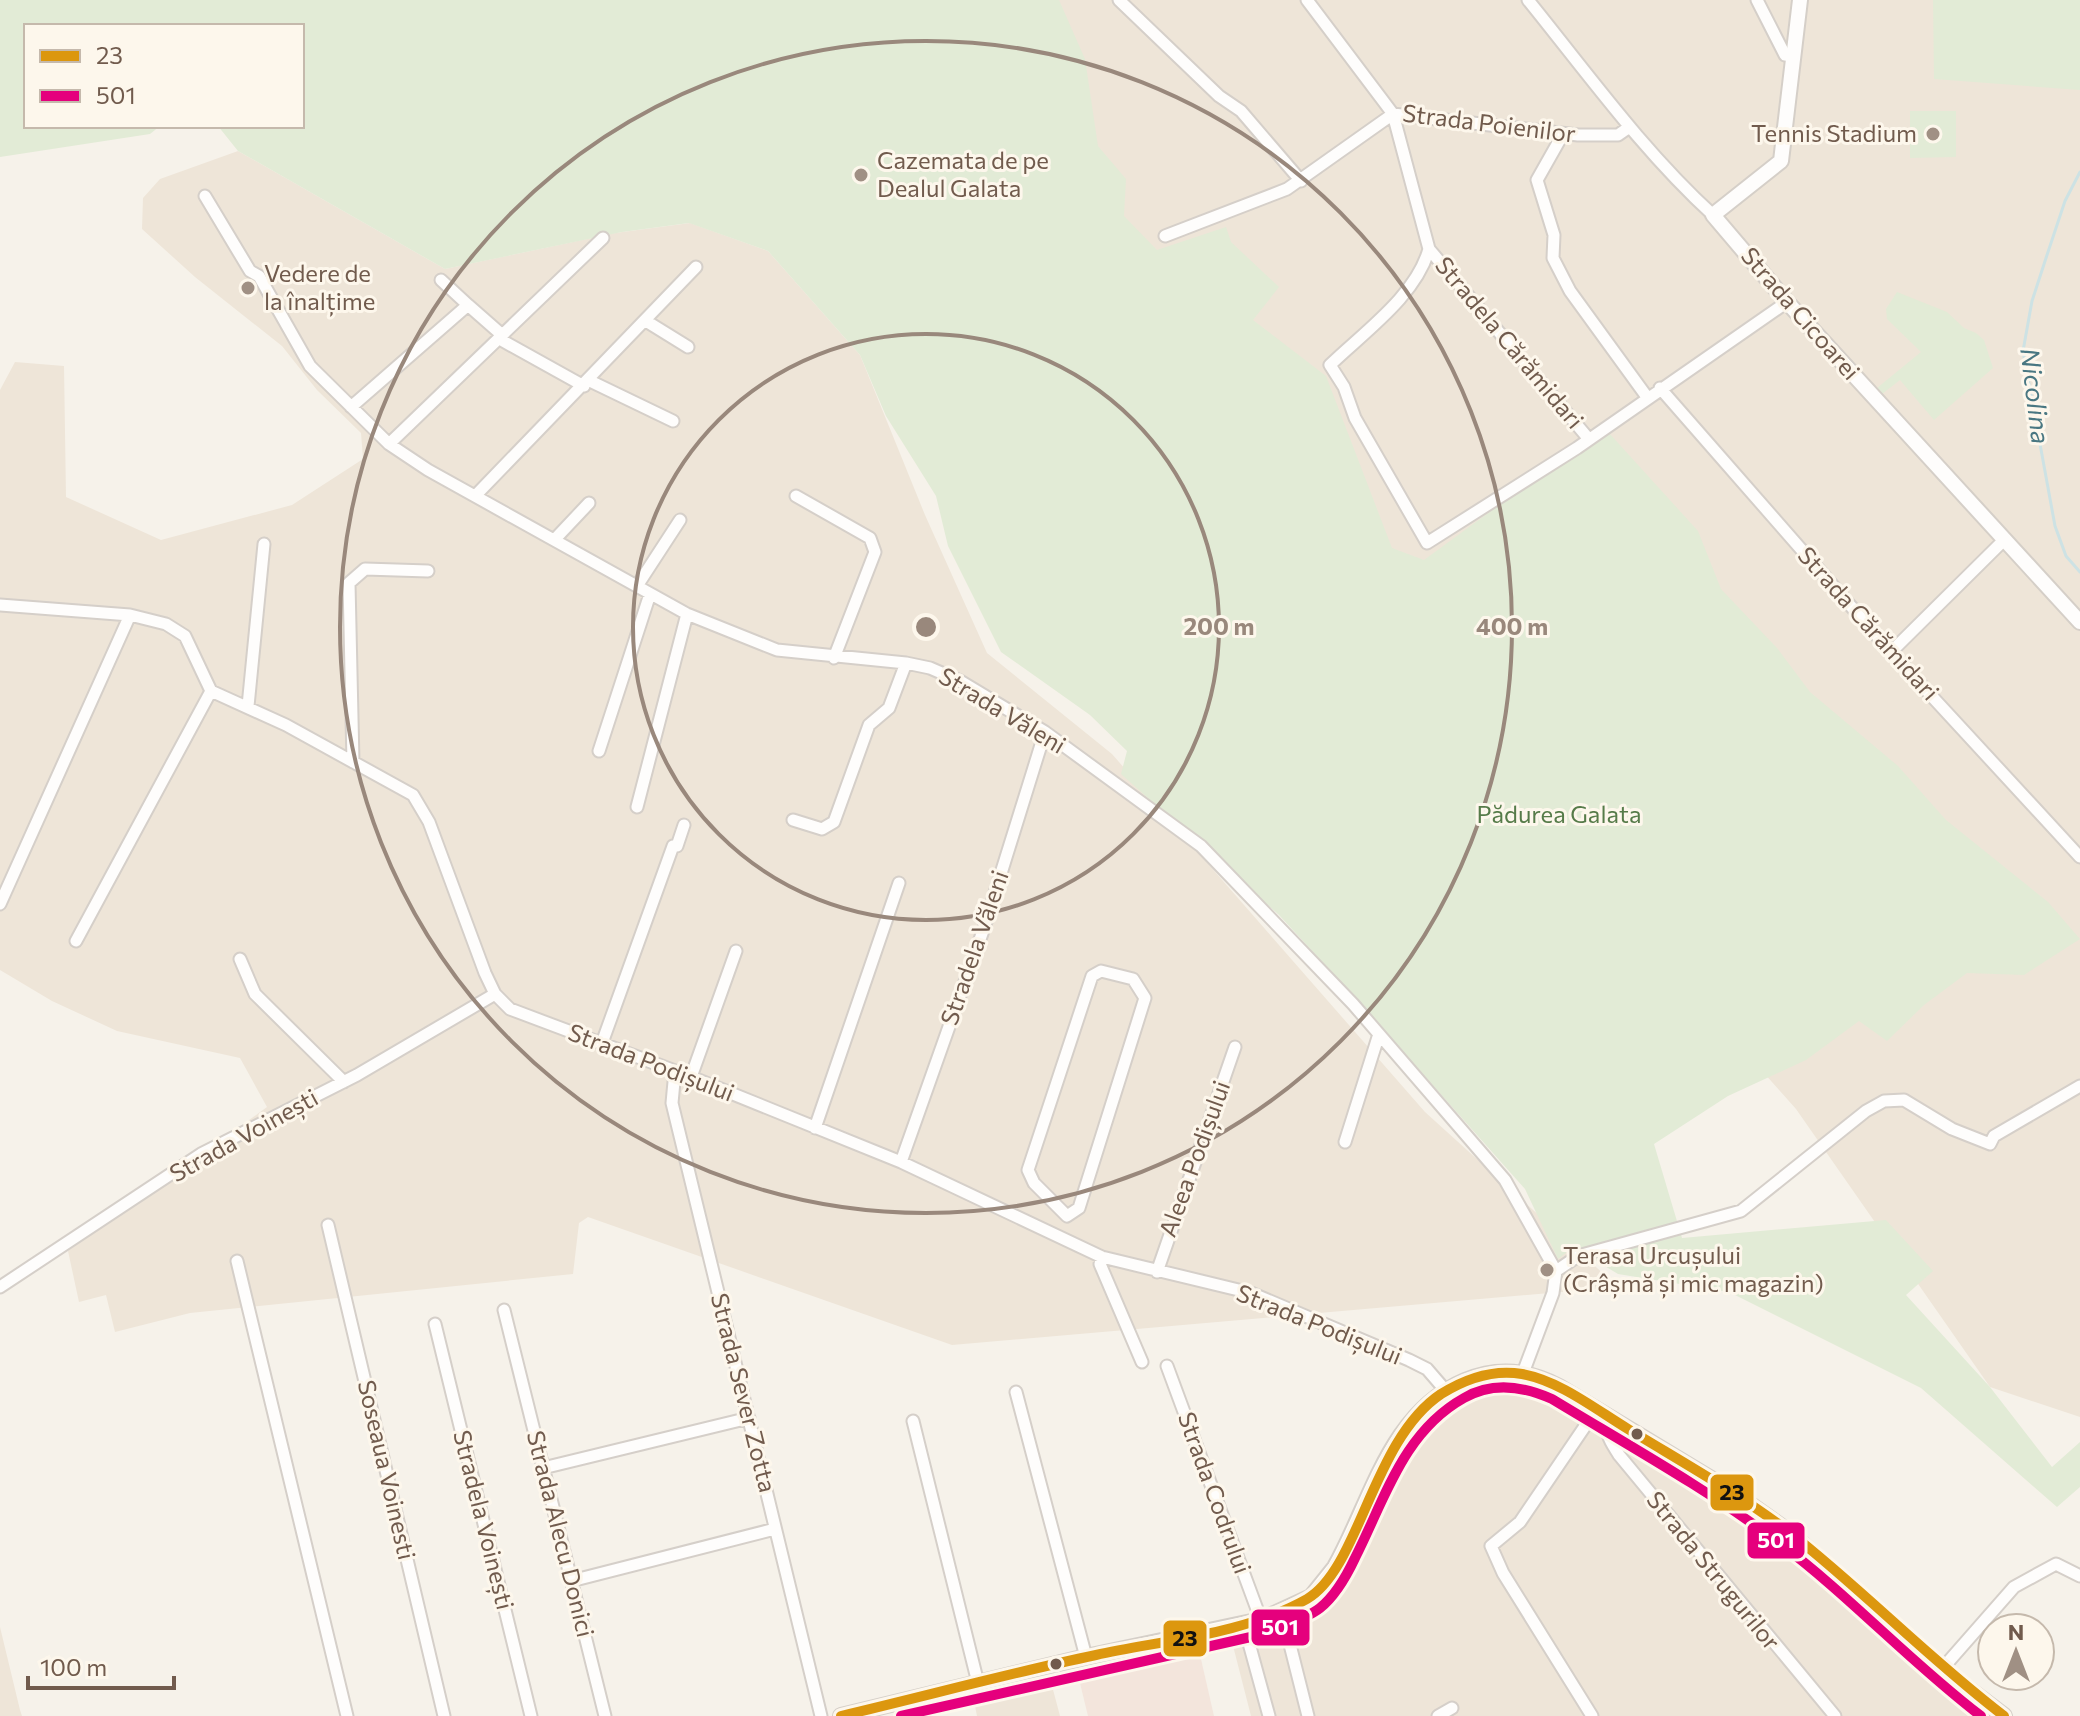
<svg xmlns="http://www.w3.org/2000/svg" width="2080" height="1716" font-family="Commissioner,sans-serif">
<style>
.residential{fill:#eee5d8}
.commercial{fill:#f3e5dc}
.green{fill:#e2ebd6}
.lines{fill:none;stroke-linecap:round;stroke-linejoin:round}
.stream{stroke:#cde2e4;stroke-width:3}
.street-casing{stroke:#d5cfc9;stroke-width:15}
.secondary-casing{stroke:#d5cfc8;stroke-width:18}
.street{stroke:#fefdfc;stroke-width:11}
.secondary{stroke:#fefdfc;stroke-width:14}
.bus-1-casing{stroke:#fdf7ec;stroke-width:16}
.bus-2-casing{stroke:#fdf7ec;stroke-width:16}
.bus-1{stroke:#dc970f;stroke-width:10}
.bus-2{stroke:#e5007d;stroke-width:10}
.ring{fill:none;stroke:#99887c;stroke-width:4}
.poi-dot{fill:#a09084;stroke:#fdf7ec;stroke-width:3}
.bus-dot{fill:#715b4d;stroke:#fdf7ec;stroke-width:3}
.labels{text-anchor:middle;stroke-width:6;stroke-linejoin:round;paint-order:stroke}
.street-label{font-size:24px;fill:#715b4d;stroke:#fdf7ec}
.poi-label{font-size:24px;fill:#715b4d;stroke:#fdf7ec;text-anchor:start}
.park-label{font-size:24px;fill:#567b49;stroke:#fdf7ec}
.water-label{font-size:26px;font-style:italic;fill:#497782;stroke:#fdf7ec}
.centre{fill:#99887c;stroke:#fdf7ec;stroke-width:4}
.ring-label{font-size:24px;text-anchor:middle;font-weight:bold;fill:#99887c;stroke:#fdf7ec;stroke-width:6;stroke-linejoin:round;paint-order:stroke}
.line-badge{stroke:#fdf7ec;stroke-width:3}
.badge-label{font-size:22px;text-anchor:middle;font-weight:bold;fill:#fff}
.pale-badge-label{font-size:22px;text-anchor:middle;font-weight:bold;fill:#111}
</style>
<rect width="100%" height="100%" fill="#f6f2ea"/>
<path class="residential" d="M954,0h1126v1417l-90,-30 -194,-278 -600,-673z
M238,151l207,118 170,-36 75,-10 78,28 92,104 65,160 62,138 125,101 313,358 193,175 -666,58 -364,-128 -9,6 -6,51 -383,39 -75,19 -9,-37 -27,7 -11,-51 199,-144 -27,-49 -123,-27 -65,-30 -52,-31v-580l15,-28 49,4 2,131 95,43 131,-35 71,-46 -2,-26 -44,-43 -35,-44 -87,-69 -53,-48 1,-31 17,-19z
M1499,1378l37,4 103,59 108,76 240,199h-736l-20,-78 76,-25 14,-10 25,-40 53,-117 28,-35 34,-23z
M0,1627l20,83 2,6h-22z
M1051,1682l9,34h-83l-3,-15z"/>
<path class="commercial" d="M1198,1646l16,70h-126l-10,-41z"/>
<path class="green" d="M0,0h1059l26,59 13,87 28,33 -2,37 33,34 69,-23 5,15 48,45 -26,33 73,56 66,172 32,12 153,-112 32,-15 89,98 23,58 56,59 33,44 88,74 48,54 102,82 32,37 -56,36 -57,-2 -43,32 -37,36 -28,-20 -53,39 -78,36 -74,48 28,94 204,-18 47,51 -27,24 84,92 62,80 28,-25v45l-23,20 -136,-119 -192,-96 -111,-18 -45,-27 -15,12 -33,-70 -177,-199 -69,-75 -158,-141 6,-23 -37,-36 -89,-63 -53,-106 -12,-50 -50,-80 -26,-61 -92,-104 -79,-28 -67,9 -177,37 -207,-118 -20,-25h84v-100h-276v100h134l-10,8 -150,23z
M1933,0h147v90l-146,-11z
M1910,111h46v46l-46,1z
M1897,292l50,20 17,16 12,5 8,7 9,28 -59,52 -34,-40 -18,14 -5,-6 44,-36 -34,-33 -1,-10z"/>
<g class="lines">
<path class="stream" d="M2080,172l-15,29 -18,54 -15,46 -9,50 32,175 11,30 14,16"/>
<g class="street-casing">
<path id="street" d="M1119,0l100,96 22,15 60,70
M1307,0l86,114 36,135 159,189
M1528,0c60,74 115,151 185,215
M1757,0l28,55 8,1
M1563,134l-26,46 17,55 -1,23 17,33 77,106
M205,196l45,75 9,5 51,90 79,78 39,26 259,144 90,36 129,13 24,5 30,13 85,51 156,114 152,158 152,176 51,91
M1165,236l122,-47 106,-75 185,21h40l10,-7
M1429,249c-13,47 -65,83 -99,116l14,22 11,31 72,125 150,-95 210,-146
M441,280l27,25
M646,321l42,26
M590,381l83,40
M1660,388l231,264 189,205
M351,407l117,-102 33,29 2,7 81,45
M389,444l214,-206
M476,495l220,-228
M796,496l74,42 5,14 -41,106
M556,538l33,-35
M637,586l43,-66
M0,605l130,10 36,9 19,12 26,55 75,34 127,70 16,27 56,151 10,21 15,15 181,68 210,85 201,95 149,36 158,67 18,9 19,22
M1891,652l113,-112
M248,706l16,-162
M599,751l51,-157
M353,762l-4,-179 16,-14 63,2
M637,807l50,-193
M793,820l29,9 12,-7 35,-97 20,-17 17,-45
M0,904l130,-289
M76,941l135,-250
M240,959l15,35 89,88
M1101,971l32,8 12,19 -66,210 -12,8 -33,-33 -6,-13 64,-194z
M602,1043l71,-197h4l7,-21
M675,1071l-3,32 149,613
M691,1077l45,-126
M815,1128l84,-245
M1345,1142l34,-108
M901,1162l83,-234 61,-196
M328,1225l116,491
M1102,1257l-2,7 42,98
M237,1261l110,455
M1157,1272l78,-225
M0,1287l201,-133 156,-79 138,-81
M504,1310l101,406
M435,1324l96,392
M1167,1366l94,254
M1523,1373l30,-80 3,-22 22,-15 163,-45 125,-100 18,-10 20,-1 48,29 38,15 4,-8 86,-50
M1016,1392l70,265
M1611,1419c-8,14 0,23 8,36l216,261
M913,1421l65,262
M543,1468l206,-50
M571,1581l204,-52
M1282,1613l26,103
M1244,1625l25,91
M1942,1669l72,-82 42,-23 24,12
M1438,1716l14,-8
M1592,1716l-89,-143 -12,-27 29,-24 76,-112"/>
</g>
<g class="secondary-casing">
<path id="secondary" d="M1800,0l-19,161 -68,54 74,87 293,320
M841,1716l245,-59 175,-37 50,-23 24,-30c37,-66 54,-154 130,-186 34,-14 63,-10 94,6l175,106 56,40 152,136 62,47"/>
</g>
<use href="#street" class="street"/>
<use href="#secondary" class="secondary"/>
<g class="bus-1-casing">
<path id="bus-1" d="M841,1716c85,-20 169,-43 255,-61 69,-15 149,-21 211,-56 53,-31 65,-159 134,-205 24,-15 52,-25 81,-20 38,7 73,35 106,55 54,33 110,64 161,103 74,58 139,126 215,184"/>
</g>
<g class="bus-2-casing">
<path id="bus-2" d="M901,1716l363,-82c17,-7 42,-15 56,-26 15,-12 27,-33 35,-50 30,-59 48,-126 109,-160 29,-17 59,-12 88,1 76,46 155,90 226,143 71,53 132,120 203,174"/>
</g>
<use href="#bus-1" class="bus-1"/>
<use href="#bus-2" class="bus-2"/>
</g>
<g class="ring">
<circle cx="926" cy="627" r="293"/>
<circle cx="926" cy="627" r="586"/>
</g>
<g class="poi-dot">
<circle cx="1933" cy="134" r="8"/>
<circle cx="861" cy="175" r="8"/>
<circle cx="248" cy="288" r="8"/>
<circle cx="1547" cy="1270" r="8"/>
</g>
<g class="bus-dot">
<circle cx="1637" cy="1434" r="7"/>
<circle cx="1056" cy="1664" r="7"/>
</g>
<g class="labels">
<g class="street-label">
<text transform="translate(1489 124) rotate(7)" y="8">Strada Poienilor</text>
<text transform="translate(1800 314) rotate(49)" y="8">Strada Cicoarei</text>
<text transform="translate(1509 343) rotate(50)" y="8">Stradela Cărămidari</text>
<text transform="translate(1868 624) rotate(48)" y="8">Strada Cărămidari</text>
<text transform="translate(1002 711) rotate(31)" y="8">Strada Văleni</text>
<text transform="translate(975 948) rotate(-71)" y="8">Stradela Văleni</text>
<text transform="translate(651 1063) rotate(21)" y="8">Strada Podișului</text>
<text transform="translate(244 1136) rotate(-29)" y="8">Strada Voinești</text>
<text transform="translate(1195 1159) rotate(-70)" y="8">Aleea Podișului</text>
<text transform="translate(1319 1325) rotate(22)" y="8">Strada Podișului</text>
<text transform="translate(743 1393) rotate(76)" y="8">Strada Sever Zotta</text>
<text transform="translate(386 1470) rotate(77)" y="8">Soseaua Voinesti</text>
<text transform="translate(1214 1493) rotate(70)" y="8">Strada Codrului</text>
<text transform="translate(483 1520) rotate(76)" y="8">Stradela Voinești</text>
<text transform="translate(560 1534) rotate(76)" y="8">Strada Alecu Donici</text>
<text transform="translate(1713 1571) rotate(51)" y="8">Strada Strugurilor</text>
</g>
<g class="poi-label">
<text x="1917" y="142" text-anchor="end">Tennis Stadium</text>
<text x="877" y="169">Cazemata de pe<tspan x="877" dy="28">Dealul Galata</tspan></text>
<text x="264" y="282">Vedere de<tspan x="264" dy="28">la înalțime</tspan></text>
<text x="1563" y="1264">Terasa Urcușului<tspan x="1563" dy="28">(Crâșmă și mic magazin)</tspan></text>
</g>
<g class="park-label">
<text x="1559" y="823">Pădurea Galata</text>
</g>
<g class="water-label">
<text transform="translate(2035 396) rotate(83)" y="9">Nicolina</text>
</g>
</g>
<circle cx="926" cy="627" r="12" class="centre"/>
<g class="ring-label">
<text x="1219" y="635">200 m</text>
<text x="1512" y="635">400 m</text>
</g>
<g class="line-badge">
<rect x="1709" y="1473" width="46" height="39" rx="8" fill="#dc970f"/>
<rect x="1746" y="1521" width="60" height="39" rx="8" fill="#e5007d"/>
<rect x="1250" y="1608" width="61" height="39" rx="8" fill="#e5007d"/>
<rect x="1162" y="1619" width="46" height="39" rx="8" fill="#dc970f"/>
</g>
<g class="badge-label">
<text x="1776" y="1548">501</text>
<text x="1280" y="1635">501</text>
</g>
<g class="pale-badge-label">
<text x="1732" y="1500">23</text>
<text x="1185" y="1646">23</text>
</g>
<rect x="24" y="24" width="280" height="104" fill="#fdf7ec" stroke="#c5b9ac" stroke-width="2"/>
<rect x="40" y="50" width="40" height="12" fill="#dc970f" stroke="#c5b9ac" stroke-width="2"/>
<text x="96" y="64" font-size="24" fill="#715b4d">23</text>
<rect x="40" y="90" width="40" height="12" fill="#e5007d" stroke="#c5b9ac" stroke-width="2"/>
<text x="96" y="104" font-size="24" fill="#715b4d">501</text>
<g transform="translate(2016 1652)"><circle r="38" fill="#fdf7ec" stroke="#c5b9ac" stroke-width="2"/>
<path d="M0-6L14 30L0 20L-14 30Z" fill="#a09084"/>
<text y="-12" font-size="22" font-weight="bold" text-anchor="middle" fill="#715b4d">N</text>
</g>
<path d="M28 1676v12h146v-12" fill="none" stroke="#715b4d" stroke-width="4"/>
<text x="40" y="1676" font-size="24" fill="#715b4d" stroke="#fdf7ec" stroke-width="6" paint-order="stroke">100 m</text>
</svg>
